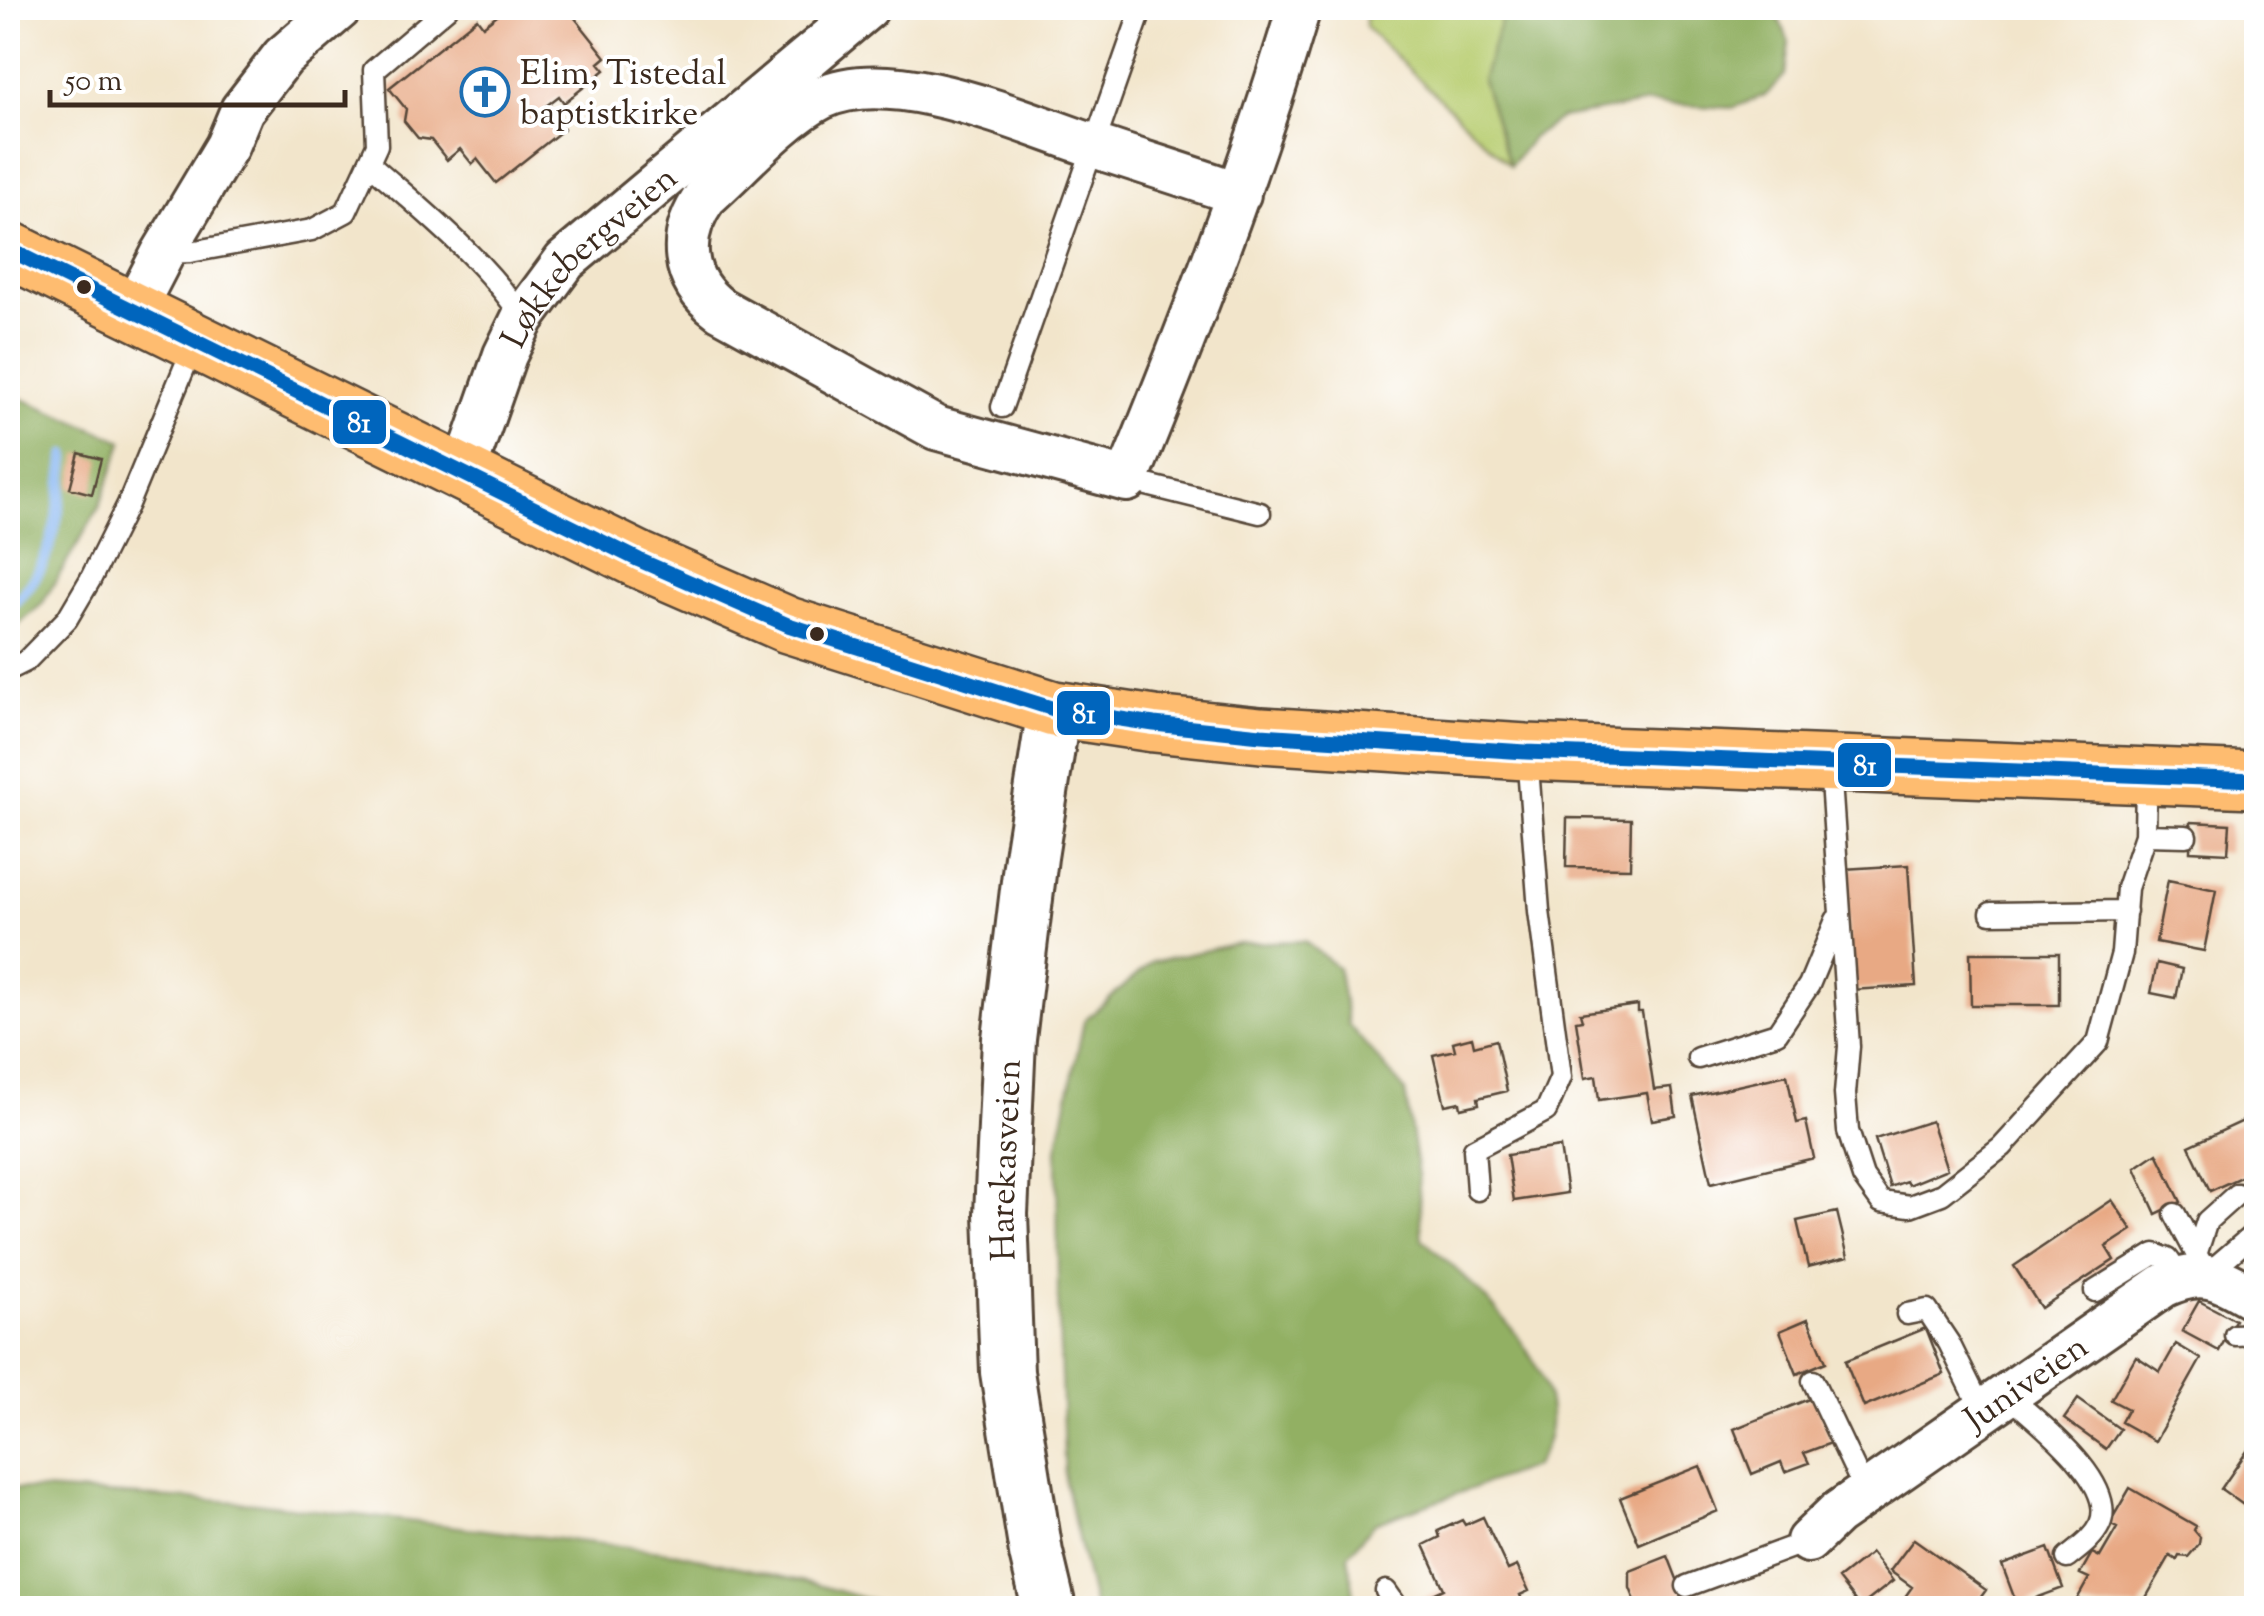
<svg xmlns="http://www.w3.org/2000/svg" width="2264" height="1616" font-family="'Sorts Mill Goudy',serif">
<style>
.green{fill:#b8cd71;stroke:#7a7c48;stroke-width:2.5}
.forest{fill:#92b063;stroke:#666d40;stroke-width:2.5}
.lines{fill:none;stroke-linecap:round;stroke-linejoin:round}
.stream{stroke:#87b6f2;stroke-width:11}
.building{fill:#e8a984}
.service-casing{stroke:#564638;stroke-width:25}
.minor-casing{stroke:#564638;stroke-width:48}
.tertiary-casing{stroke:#564638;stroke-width:58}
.primary-casing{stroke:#564638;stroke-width:60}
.service{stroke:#fff;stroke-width:20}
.minor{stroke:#fff;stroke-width:42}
.tertiary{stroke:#fff;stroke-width:52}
.primary{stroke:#febc70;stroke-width:55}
.bus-1-casing{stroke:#fff;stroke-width:22}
.bus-1{stroke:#0065bd;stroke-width:15}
.bus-dot{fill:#3b2a1e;stroke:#fff;stroke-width:4}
.labels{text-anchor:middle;stroke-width:8;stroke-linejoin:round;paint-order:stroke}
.poi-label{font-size:35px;fill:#3b2a1e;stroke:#fff;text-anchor:start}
.street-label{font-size:35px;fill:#3b2a1e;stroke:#fff}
.line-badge{stroke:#fff;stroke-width:4}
.badge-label{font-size:28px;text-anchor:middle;font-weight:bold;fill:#fff}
</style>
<rect width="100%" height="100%" fill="#fff"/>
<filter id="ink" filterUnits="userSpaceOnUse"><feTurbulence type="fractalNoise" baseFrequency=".01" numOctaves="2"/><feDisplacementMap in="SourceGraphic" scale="20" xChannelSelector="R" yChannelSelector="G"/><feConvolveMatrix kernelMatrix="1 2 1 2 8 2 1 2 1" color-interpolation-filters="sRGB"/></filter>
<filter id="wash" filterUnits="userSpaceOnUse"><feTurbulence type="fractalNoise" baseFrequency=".0048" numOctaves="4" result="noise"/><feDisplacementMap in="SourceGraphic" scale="40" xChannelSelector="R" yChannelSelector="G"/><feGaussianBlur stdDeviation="2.25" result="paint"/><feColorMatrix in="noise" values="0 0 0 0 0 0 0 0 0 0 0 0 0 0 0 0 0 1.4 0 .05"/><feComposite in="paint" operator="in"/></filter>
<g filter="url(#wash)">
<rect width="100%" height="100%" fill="#f2e5cb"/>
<path class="green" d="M1366,8h139l-23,72 28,86 -145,-139z"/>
<path class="forest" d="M1505,8h269l15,34 -4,33 -19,20 -34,13 -84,-5 -87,15 -28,19 -23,29 -28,-86z
M15,396l108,45 -24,67 -57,96 -34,30v-177z
M1304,941l34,27 10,56 57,67 13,84 4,64c56,49 172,149 111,228l-159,56 -26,32 8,53h-262l-29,-126 -7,-187 -1,-146 27,-128 68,-59 87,-19z
M8,1488l247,15 423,50 136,31 83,24h-889z"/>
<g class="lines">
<path class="stream" d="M8,607c47,-35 51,-98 58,-152"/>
</g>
<g id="blocks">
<path class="building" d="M506,8h61l39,49 -7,6 6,7 -41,33 -5,-7 -13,10 18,23 -68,54 -19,-24 -5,5 -12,-15 -13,11 -16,-20 -13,-2 -14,-17 2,-12 -17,-21 88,-70 6,8z
M79,453l22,6 -9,35 -22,-6z
M1567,818l64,1 -1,49 -64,-1z
M2191,822l39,2 -2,29 -38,-2z
M1908,865l8,121 -65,4 -7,-121z
M2168,880l48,10 -12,61 -48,-9z
M1970,953h89v52h-88z
M2157,963l25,6 -6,29 -25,-5z
M1638,1005v7h4l12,78 18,-2 4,28 -24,4 -5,-27 -48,7 -3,-24 -11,2 -9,-57 6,-1 -2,-7z
M1472,1037l2,9 22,-6 11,51 -29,7 1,6 -18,4 -1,-6 -15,3 -12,-50 22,-5 -2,-8z
M1787,1075l10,48 9,-2 8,37 -103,25 -19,-87z
M2256,1115v55l-46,21 -21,-45z
M1931,1121l16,48 -39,16 -2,-4 -16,6 -15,-48z
M1560,1147l7,46 -53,8 -7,-46z
M2157,1153l24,49 -25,12 -21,-46z
M2112,1200l20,30 -26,17 8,13 -73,48 -27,-42z
M1837,1212l11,45 -40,10 -11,-46z
M2199,1301l36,19 -16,31 -37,-20z
M1808,1319l18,43 -29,12 -17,-43z
M1926,1328l18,46 -80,33 -19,-46z
M2176,1344l25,15 -46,82 -34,-19 7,-13 -17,-9 25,-44 24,16z
M1814,1397l17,46 -27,10 5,10 -24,9 -4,-10 -29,12 -18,-45z
M2078,1399l42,30 -14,20 -42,-30z
M2256,1438v76l-35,-25z
M1700,1466l18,45 -79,33 -19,-46z
M2130,1488l66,38 -2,4 6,7 -1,7 -11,13 -9,-1 -2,4 -7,-4 -30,52h-56l-9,-5 14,-25 -9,-4 12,-21 8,4 17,-29 -8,-4z
M1483,1517l25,53 9,-4 12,25 -9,4 2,5 -19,8h-87l-2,-5 30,-14 -20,-44 16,-8 -2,-6 24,-11 3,5z
M1914,1539l72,51 -13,18h-76l15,-21 -22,-16z
M2048,1548l15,40 -46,17 -15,-40z
M1871,1553l22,28 -33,26 -22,-28z
M1668,1556l16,41 -29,11h-17l-8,-20v-17z"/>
</g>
</g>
<g filter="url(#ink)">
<use href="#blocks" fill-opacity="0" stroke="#564638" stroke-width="2.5"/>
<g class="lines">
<g class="service-casing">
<path id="service" d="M369,163c53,47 114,95 154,155
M165,253l25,-1 122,-22 34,-18 31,-67 -3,-75 73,-62
M1002,407l140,-399
M1127,480l133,33
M8,670l18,-9 41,-42 23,-39 38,-76 67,-162
M1830,766l19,280 -4,48 3,37 15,46 18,25 29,4 32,-12 60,-47 96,-105 24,-89 5,-65 18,-53 1,-55
M2145,835l41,1
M1991,913l135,-2
M1698,1058l79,-25 32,-48 27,-65
M1477,1190l-3,-41 72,-38 15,-34 -22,-166 -12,-157
M2175,1214l32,60 49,-42
M2197,1252l10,-31 30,-27
M2095,1291l60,-37 13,5 13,19
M1907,1314l20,-4 22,33 34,69
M2235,1335l19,-1 2,-5
M1813,1381l53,112
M2008,1395c27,25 110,87 92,129 -7,15 -21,24 -33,34
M1687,1586l121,-45
M1386,1591l12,17"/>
</g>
<g class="minor-casing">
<g id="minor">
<path d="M1239,194c-48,-17 -97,-32 -145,-48 -70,-23 -202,-83 -273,-48 -38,19 -83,70 -116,99 -28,39 -24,83 15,112l216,119 191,52c64,-156 124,-311 172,-472"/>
<path d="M133,311l30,-58 64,-107 15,-36 41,-53 57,-49"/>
<path id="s1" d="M464,472l41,-117 18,-37 42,-57 302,-253"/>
<path id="s2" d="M1808,1541l28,-27 327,-228c41,-19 56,-8 93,13"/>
</g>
</g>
<g class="tertiary-casing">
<g id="tertiary">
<path id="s3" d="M1049,1608l-13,-55 -29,-181 -6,-158 8,-175 22,-182 23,-148"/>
</g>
</g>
<g class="primary-casing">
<path id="primary" d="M8,249l631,311 149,65 266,84 100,15 107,11 265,17 730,28"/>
</g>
<use href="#service" class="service"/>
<use href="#minor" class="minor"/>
<use href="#tertiary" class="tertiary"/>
<use href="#primary" class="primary"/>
<g class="bus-1-casing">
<path id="bus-1" d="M8,249l631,311 149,65 266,84 100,15 107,11 265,17 730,28"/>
</g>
<use href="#bus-1" class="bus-1"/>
</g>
</g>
<defs>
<g id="church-ring" transform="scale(2.5)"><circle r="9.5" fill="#fff" stroke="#1f6fb2" stroke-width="1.5"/><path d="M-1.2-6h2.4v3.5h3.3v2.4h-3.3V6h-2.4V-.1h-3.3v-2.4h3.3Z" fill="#1f6fb2"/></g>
</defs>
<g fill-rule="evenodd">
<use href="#church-ring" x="485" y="92"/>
</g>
<g class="bus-dot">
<circle cx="84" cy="287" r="9"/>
<circle cx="817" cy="634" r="9"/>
</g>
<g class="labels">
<g class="poi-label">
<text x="520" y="84">Elim, Tistedal<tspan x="520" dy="40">baptistkirke</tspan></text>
</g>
<g class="street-label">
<text dy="12" stroke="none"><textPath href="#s1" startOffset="255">Løkkebergveien</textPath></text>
<text dy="12" stroke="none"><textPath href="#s3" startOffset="452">Harekasveien</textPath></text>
<text dy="12" stroke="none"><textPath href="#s2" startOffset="270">Juniveien</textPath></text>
</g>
</g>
<g class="line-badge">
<rect x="331" y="398" width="57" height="48" rx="10" fill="#0065bd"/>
<rect x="1055" y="689" width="57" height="48" rx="10" fill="#0065bd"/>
<rect x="1836" y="741" width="57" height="48" rx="10" fill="#0065bd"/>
</g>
<g class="badge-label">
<text x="359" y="432">81</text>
<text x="1084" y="723">81</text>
<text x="1865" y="775">81</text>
</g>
<rect width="2264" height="1616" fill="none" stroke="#fff" stroke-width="40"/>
<path d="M50 90v15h295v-15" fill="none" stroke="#3b2a1e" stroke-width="5"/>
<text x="65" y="90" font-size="30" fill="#3b2a1e" stroke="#ffffff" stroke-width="8" paint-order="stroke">50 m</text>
</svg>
